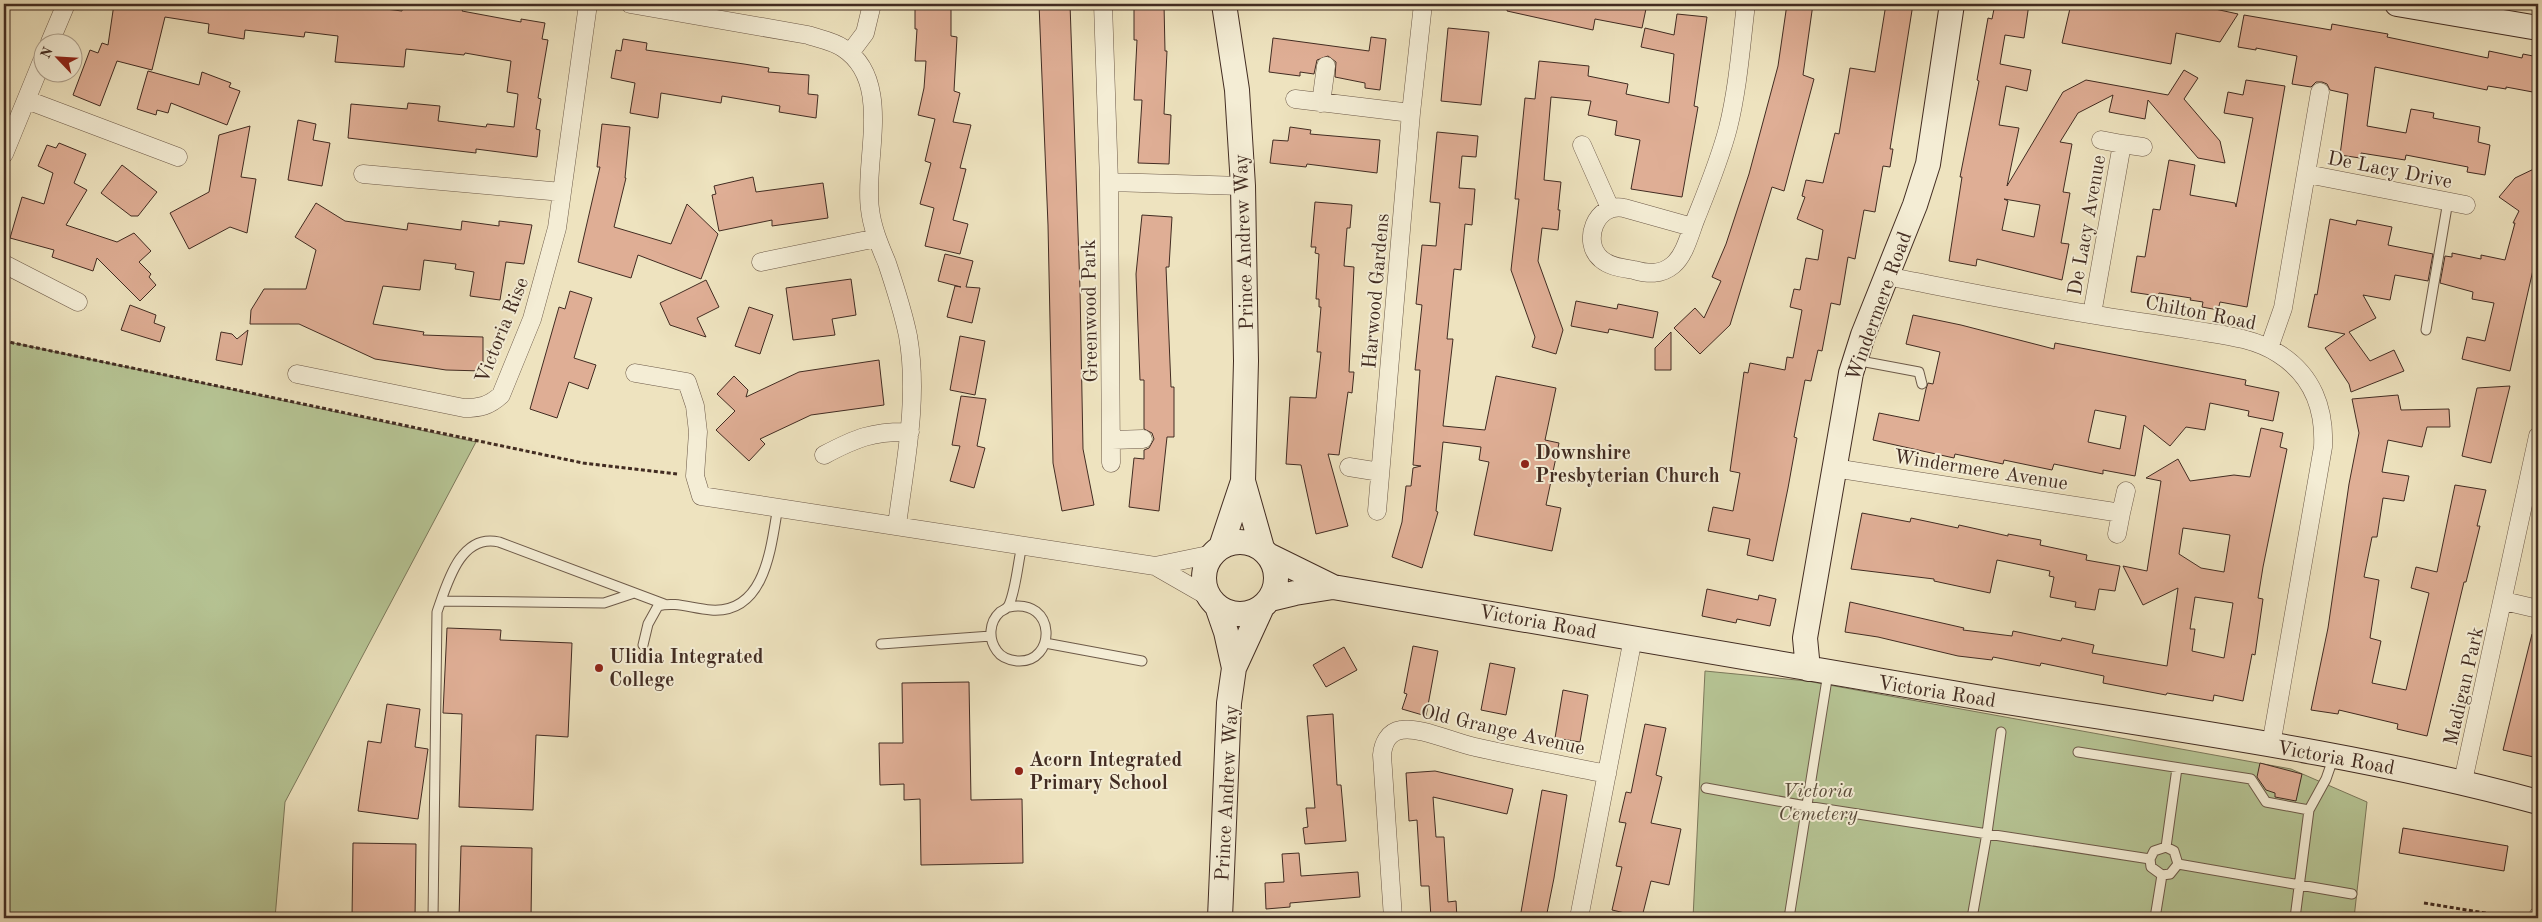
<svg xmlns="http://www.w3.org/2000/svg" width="2542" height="922" font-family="'Old Standard TT',serif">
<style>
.green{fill:#b6c494;stroke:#7c785b}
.building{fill:#dfae95;stroke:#422c22;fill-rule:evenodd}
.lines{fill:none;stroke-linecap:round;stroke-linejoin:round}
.lane-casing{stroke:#6d5a49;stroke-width:11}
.street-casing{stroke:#6d5a49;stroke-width:19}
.secondary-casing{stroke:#422c22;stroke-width:26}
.path{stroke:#422c22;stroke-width:3;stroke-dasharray:4 2.5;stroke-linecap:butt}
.lane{stroke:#f4edd5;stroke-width:9}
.street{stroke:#f4edd5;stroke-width:18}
.secondary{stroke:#f4edd5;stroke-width:24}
.poi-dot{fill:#8f2418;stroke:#f4edd5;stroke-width:2}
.labels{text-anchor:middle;stroke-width:4;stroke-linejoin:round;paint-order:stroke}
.street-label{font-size:20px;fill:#422c22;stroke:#f4edd5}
.poi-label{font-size:20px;font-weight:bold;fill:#422c22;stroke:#f4edd5;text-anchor:start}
.park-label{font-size:20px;font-style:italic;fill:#594a39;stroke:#f4edd5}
</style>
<rect width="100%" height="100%" fill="#eee3bf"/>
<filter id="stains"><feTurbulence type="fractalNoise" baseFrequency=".004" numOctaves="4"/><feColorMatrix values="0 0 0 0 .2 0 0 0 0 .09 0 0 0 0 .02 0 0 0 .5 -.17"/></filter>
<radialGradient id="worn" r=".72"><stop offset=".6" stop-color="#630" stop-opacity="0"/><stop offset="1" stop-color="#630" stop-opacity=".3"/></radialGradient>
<path class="green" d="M4,341l472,101 -191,360 -10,116h-271z
M1705,671l102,10 484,88 76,33 -13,116h-661z"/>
<path class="building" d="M114,4h230l58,7 1,-7h19l41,5 -1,2 59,11v-3l24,4 -3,16 6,1 -10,58 3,1 -5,30 4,1 -3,27 -61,-8v4l-128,-15 3,-34 56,5 1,-6 32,3 -2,15 48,6 1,-3 27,3 4,-33 -11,-2 4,-31 -46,-8 -1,2 -58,-6 -2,18 -69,-5 3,-26 -33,-4 -1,5 -59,-7 -1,9 -36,-6 1,-9 -44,-7 -13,53 -35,-9 -17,45 -27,-11 17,-45 8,3 4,-10 6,2z
M915,4h36v32l6,1 -3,54 6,2 -7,29 18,3 -11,43 6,1 -13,51 15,4 -8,30 -35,-8 9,-38 -14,-4 11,-41 -6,-2 10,-42 -17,-4 6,-27 2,-27h-11l2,-32h-2z
M1039,4h31l10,285 3,160 11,56 -32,6 -9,-48 -5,-238z
M1134,4h30l1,47h2l-3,63 7,1 -2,49 -31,-1 4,-63h-8l3,-60h-3z
M1508,4h139l-5,24 -47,-9 -2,11 -86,-19z
M1787,4h26l-10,71 11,4 -30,112 -12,-4 -42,138 -30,29 -26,-26 21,-20 9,10 17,-37 -9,-4 14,-33 23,-70 29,-108z
M1886,4h27l-23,145h3l-3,18 -7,-1 -8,46 -11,-2 -9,49 -7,-2 -8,48 -9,-2 -9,48 -4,-1 -7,31 -6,-1 -11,57 3,1 -9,50 -15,73 -26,-6 3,-16 -42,-8 5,-24 20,4 7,-38 -10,-2 14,-99 4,1 2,-10 35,7 2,-13 6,1 9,-48 -12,-3 4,-18 6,1 6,-32 12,2 5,-30 -26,-11 8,-22 -3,-1 4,-16 17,3 12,-50 4,1 11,-66 25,4z
M1995,4h34l-5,34 -19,-3 -5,29 31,6 -4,21 -21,-5 -7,39 20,3 -12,58 56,-94 23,-12 82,15 16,-25 14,8 -14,21 36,42 5,22 -27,-5 -50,-58 -3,19 -36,-7 4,-17 -35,18 -18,29 12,2 -9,48 7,1 -9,50 8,1 -7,36 -85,-21 -1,7 -27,-5 13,-84h-2l19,-96 -2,-1 11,-62 4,1zM2004,199l36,6 -6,32 -32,-7 6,-29z
M2071,4h121l46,10 -18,28 -44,-9 -5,31 -109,-21z
M1677,14l30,3 -13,89 4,1 -16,90 -51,-8 9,-49 -25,-5 2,-14 -29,-6 3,-14 -40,-4 -7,83 17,2 -3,28h2l-2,20 -16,-2 -4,33 25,69 -7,24 -24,-7 3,-10 -24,-67 8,-71h-4l10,-101 10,1 4,-38 50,5 -1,10 40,8 -2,10 43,9 5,-49 -33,-7 4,-19 29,7z
M2244,15l87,15 1,-6 33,6 23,4 -1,3 101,21 1,-7 33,7 1,-4 15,3v36l-32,-6v2l-18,-3 -1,4 -112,-23 -8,59 39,7 5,-24 23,4 -1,5 47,9 -2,15 12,3 -5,30 -18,-3 1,-5 -62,-12 -1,5 -44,-7 -1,5 -20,-3 8,-61 -18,-4 -3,-6 -5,-2h-6l-5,5 -19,-3 5,-28 -41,-8v2l-18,-3z
M1448,28l41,4 -8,73 -40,-4z
M1371,37l15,2 -6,51 -15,-2v-5l-30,-6 1,-15 -8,-6 -11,4 -3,14 -14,-2v4l-31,-4 4,-34 96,13z
M623,39l24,4 -1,7 98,14 25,4 -1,4 41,3 -1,19 10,1 -2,23 -37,-6 1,-6 -58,-10 -1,7 -60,-10 -3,25 -28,-5 5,-30 -24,-5 5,-28 5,1z
M148,71l51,14 3,-13 29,11 -2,4 11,4 -13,34 -56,-22 -3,10 -11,-3 -1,5 -19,-6z
M2246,80l39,6 -38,221 -27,-5 -2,8 -16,-3 1,-5 -13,-2 1,-2 -32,-5 -1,3 -27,-4 6,-36 8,1 8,-48 7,1 9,-50 26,5 -5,30 45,8 1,4 17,-89 -29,-5 4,-21 15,3z
M298,120l18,4 -3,16 17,3 -8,43 -34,-6z
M602,124l28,3 -5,51h1l-12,49 57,17 16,-40 31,30 -17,45 -63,-24 -7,23 -53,-16 22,-95h-3z
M250,126l-9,51 15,2 -9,54 -17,-6 -41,22 -19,-36 39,-21 10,-57z
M1290,127l21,3 -1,4 70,6 -3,33 -70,-9 -1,3 -36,-4 3,-23 15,1z
M1437,132l41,4 -2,21 -14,-1 -3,32 16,1 -3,36 -7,-1 -4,46 -7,-1 -7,70h6l-10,87 42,4 11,-54 60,12 -11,52 14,3 -13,62 15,3 -9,43 -78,-16 15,-73 -10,-2 2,-13 -38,-5 -7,69 2,1 -16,56 -30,-11 10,-35 4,-36h5l2,-18 8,-2 -8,-1 7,-95h-5l7,-65 -6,-1 6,-59 14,1 4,-43 -10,-1z
M59,143l27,11 -12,29 13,7 -21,35 51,17 17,-9 17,18 -12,11 12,12 -2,3 7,8 -16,16 -43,-43 -4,13 -41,-14 2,-7 -44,-12 12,-41 22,7 9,-31 -15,-7 9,-21 9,3z
M122,165l35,27 -19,24h-7l-30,-23z
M2538,167v81l-28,123 -48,-12 5,-22 18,4 9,-38 -22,-4 1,-7 -33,-9 5,-27 7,1v-4l29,6v-4l24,5 10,-37h-2l6,-12 -20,-14 16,-19z
M753,177l3,15 67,-9 5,35 -56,8v-6l-53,11 -7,-36 4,-1 -2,-8z
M1315,202l37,3 -2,23h-3l-3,38 10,1 -5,105h5l-2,21 -4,-1 -9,63 -11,-1 20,72 -32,8 -15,-69 -15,-1 4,-67 26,1 5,-46h-4l4,-45h-2v-8h-3l3,-45 -4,-1 1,-6h-5z
M316,203l29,18 62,9 1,-7 53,7 1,-9 37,5v-5l33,4 -8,39 -18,-2 -6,38 -30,-4 4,-24 -19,-3 1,-5 -32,-4 -4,30 -37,-4 -10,38 51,8 -1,3 60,2v34l-37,-1 -71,-11 -76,-35h-49l1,-14 13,-21h42l10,-39 -21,-13z
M1142,215l30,2 -3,50h-3l5,120h3v50h-7l-8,74 -30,-4 5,-49 10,1v-9l5,-2 5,-9 -2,-6 -8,-4v-49h-4l-4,-106z
M2330,219l26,6 1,-5 35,7 -4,18 45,9 -5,27 -33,-6 -5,25 -27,-5 13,23 -27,14 21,29 24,-11 10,21 -53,21 -2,-8 -24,-36 20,-14 -37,-7 7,-33 2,1z
M945,254l28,7 -7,26 14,1 -8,35 -25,-6 8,-31 6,1 -23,-6z
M851,279l5,36 -24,4 3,16 -42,5 -7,-52z
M706,280l13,27 -22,11 9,19 -36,-12 -10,-22z
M570,291l22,7 -18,60 22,7 -8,24 -19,-7 -12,36 -27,-9 29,-102 6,2z
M1576,301l41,8 1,-5 40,8 -5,26 -44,-9 -1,4 -37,-7z
M130,305l26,10 -2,8 11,4 -5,15 -39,-12z
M749,307l24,8 -13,39 -25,-8z
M1913,315l48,10 93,24 1,-6 191,37 -1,5 34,7 -6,29 -25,-5 1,-5 -39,-8 -5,27 -19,-3 -16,19 -26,-21 -9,51 -32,-6v4l-49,-10 -2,6 -48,-10 -1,4 -48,-10 -1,4 -81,-18 6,-27 40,8 7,-32 2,-6 5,1 7,-32 -34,-8zM2095,410l31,6 -6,33 -32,-7z
M248,330l-6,35 -26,-5 5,-28 11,2 5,5z
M1671,332v38h-16v-22z
M960,336l25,5 -10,54 -25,-5z
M879,360l5,45 -73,10 -51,24 5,5 -16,17 -33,-31 19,-19 -18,-17 17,-18 14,14 -2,7 53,-25z
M2510,386l-19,77 -29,-7 15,-68z
M2398,395l3,15 48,-1 1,18h-23l-5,20 -34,-7 -6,32 27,4 -5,25 -21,-3 -6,39h-5l-8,40 15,3 -9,58 11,3 -9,42 34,7 23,-97 -18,-5 5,-21 21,5 18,-87 31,5 -9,36h3l-14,56h-2l-37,154 -30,-7 1,-5 -59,-14 -1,4 -27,-4 17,-82 21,-144 10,-51 -7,-34z
M961,396l25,3 -9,47 8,2 -11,40 -24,-7 10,-35 -8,-1z
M2261,428l22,5 -3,14 7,2 -24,118 -5,31 5,1 -8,56 -3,-1 -9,47 -29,-6 -1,6 -46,-8 -1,2 -63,-12 1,-7 -63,-13 -1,3 -47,-9 -1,3 -34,-4 -80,-19 -33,-5 5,-30 114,26 -1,2 49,6 1,-5 48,10 1,-3 32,7 -2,8 75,13 11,-78 -35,17 -20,-39 24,5 14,-90 -15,-3 32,-19 12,22 44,-6 16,2zM2183,528l47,7 -6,37 -23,-4 -22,-14zM2195,597l38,6 -9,55 -32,-7 3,-22h-5z
M1862,513l48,9 1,-4 47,10 1,-3 49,11v-2l33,6 -1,5 47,10 -1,5 34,6 -5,25 -16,-2 -4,21 -20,-3 1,-5 -26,-5 4,-20 -5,-1 1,-5 -53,-11 -7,33 -56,-12v-2l-83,-10z
M1707,589l51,11 1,-5 17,4 -6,27 -33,-7 -1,4 -34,-7z
M447,628l54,2 -1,10 72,3 -4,94 -32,-2 -3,75 -74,-3 3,-93 -19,-1z
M2532,634l6,1v123l-35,-8z
M1413,646l25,5 -12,65 -24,-7 5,-15 -3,-1z
M1344,647l13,23 -31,17 -13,-22z
M1490,663l25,5 -9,47 -25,-5z
M969,682l2,118 51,-1 1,64 -102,2 -1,-66 -16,1v-16l-24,1 -1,-42h24l-1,-60z
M1563,690l25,5 -8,47 -25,-4z
M387,704l33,5 -5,38 13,2 -10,70 -60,-8 10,-70 13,2z
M1333,714l4,71h4l5,56 -41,3 -2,-16 5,-1 -2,-19h9l-8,-92z
M1645,724l21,4 -10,47 6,2 -11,46 30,6 -12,56 -18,-4 -9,36 -30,-7 10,-43 -6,-1 10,-43 -7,-1 7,-30 5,1z
M2260,763l42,11 -6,27 -21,-4v-4l-9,-3 -9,-13z
M1435,771l78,18 -6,25 -74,-17 3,40h8l4,65 8,-1 1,17h-26l-2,-32h-8l-4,-66 -8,1 -3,-48z
M1542,790l25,5 -13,83 -8,40h-26z
M2403,828l105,18 -4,25 -105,-18z
M353,843l63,1 -1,74h-63z
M461,846l71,2 -1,70h-72z
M1299,853l2,23 57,-4 2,25 -70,6v4l-24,2 -1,-26 19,-1 -2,-28z"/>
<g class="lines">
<g class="lane-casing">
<path id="lane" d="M2426,330l22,-129
M1855,360l64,12 3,12
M441,601l163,2 30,-10
M1009,607c48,-10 48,57 8,54 -8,-1 -16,-4 -20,-10 -9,-12 -8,-29 3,-39 3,-2 7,-3 9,-7 7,-16 9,-43 13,-60
M1045,643l97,18
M881,644l110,-8
M643,645l5,-21 10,-18c17,-5 35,3 53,4 55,4 60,-64 67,-104
M2078,752l173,27 15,23 43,8 -14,108
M1706,788l100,18 344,53
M2309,810l17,-31 8,-23
M2166,847l8,4 4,13 174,30
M2162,875l8,-1 8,-10
M433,918l4,-306c10,-28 23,-79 62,-70l165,62
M1789,918l39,-245
M1972,918l15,-85 14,-101
M2155,918l7,-43 -11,-8 -1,-8 4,-8 12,-4 11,-79"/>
</g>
<g class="street-casing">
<path id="street" d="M630,4l178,31c12,4 25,6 35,13 51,33 20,113 27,161 2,19 10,37 17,54 8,24 16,48 21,73 11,63 -3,127 -11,189
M1103,4l6,178 2,281
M50,42l16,-38
M850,53l15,-20 7,-29
M1295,99l116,14
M27,100l151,57
M1321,103l5,-37
M2122,144l21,3
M1582,145l28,63
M4,154l38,-93
M363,174l199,18
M2307,174l159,31
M1109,182l134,4
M1692,227l-68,-19c-28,-6 -43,34 -23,51 9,8 22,9 33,11 14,4 27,5 39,-5 12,-10 17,-32 23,-47 12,-30 24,-59 32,-90 10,-40 13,-83 18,-124
M761,262l116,-24
M4,264l74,38
M1886,276c72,14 144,29 216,40 30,5 60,9 90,14 29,5 61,7 87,24 33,21 46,54 44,93l-52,298
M2092,314l30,-170 -21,-4
M2269,348l14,-40 37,-216
M635,373l52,9 8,24 3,26 -3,44 6,20 454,70 54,31
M297,374l167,34c16,0 25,-2 37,-13l31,-76 25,-91 31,-224
M1112,440l31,-1
M824,455c32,-17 49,-24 86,-23
M1349,467l31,5
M1834,468l287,45 5,-22
M1377,511l34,-398 12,-109
M2117,534l4,-21
M1155,566l58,-12
M2504,601l34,8
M2463,781l75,-345
M1393,918l-11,-163c1,-11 6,-23 19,-25 18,-4 54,13 74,17 44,10 88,18 132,27
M1579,918l54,-280
M2538,918v-2"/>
</g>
<g class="secondary-casing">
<path id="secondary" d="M2397,4l141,24
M1243,481l19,67
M1204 578a36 36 0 1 1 72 0a36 36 0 1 1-72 0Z
M1221,547l22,-66 3,-120 -3,-175 -6,-96 -13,-86
M1270,556l63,31c219,37 437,76 655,112 184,30 370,54 550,103
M1270,599l25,-6 38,-6
M1217,606l9,26 8,36
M1808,669l-3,-31 46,-265 12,-38 52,-130 13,-41 24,-160
M1220,918l9,-215 5,-35 28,-61"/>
</g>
<path class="path" d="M4,341l579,122 94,11
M2424,903l92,15"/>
<use href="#lane" class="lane"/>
<use href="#street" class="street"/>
<use href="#secondary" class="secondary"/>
</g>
<g class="poi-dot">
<circle cx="1525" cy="464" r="5"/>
<circle cx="599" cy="668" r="5"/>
<circle cx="1019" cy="771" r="5"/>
</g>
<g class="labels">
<g class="street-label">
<text transform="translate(2390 169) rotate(11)" y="7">De Lacy Drive</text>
<text transform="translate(2086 225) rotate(-80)" y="7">De Lacy Avenue</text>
<text transform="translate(1243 242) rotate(-92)" y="7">Prince Andrew Way</text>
<text transform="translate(1375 291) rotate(-85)" y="7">Harwood Gardens</text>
<text transform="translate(1878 306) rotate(-70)" y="7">Windermere Road</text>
<text transform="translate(1089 311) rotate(-91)" y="7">Greenwood Park</text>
<text transform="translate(2201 312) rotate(11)" y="7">Chilton Road</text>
<text transform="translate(501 330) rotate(-68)" y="7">Victoria Rise</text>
<text transform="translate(1981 469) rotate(9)" y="7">Windermere Avenue</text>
<text transform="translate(1538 621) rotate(10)" y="7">Victoria Road</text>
<text transform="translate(2463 686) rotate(-77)" y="7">Madigan Park</text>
<text transform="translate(1937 691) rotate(9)" y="7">Victoria Road</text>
<text transform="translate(1503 729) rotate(13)" y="7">Old Grange Avenue</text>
<text transform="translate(2336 757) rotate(10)" y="7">Victoria Road</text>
<text transform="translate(1226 793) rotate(-87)" y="7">Prince Andrew Way</text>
</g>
<g class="poi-label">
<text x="1535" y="459">Downshire<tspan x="1535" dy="23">Presbyterian Church</tspan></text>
<text x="609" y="663">Ulidia Integrated<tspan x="609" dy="23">College</tspan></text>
<text x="1029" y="766">Acorn Integrated<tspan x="1029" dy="23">Primary School</tspan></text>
</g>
<g class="park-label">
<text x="1818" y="797">Victoria<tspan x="1818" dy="23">Cemetery</tspan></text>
</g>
</g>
<rect width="2542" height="922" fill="none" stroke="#eee3bf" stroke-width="20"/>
<rect x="5" y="5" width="2532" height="912" fill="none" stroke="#422c22" stroke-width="2.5"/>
<rect x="10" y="10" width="2522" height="902" fill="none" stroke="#422c22"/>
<g transform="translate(58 58) rotate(295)"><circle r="24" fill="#f4edd5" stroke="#ada08d"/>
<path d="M0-4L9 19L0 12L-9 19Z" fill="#8f2418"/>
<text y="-8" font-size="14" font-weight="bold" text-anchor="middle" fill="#422c22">N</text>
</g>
<rect width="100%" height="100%" filter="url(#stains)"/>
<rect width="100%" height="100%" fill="url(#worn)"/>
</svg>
